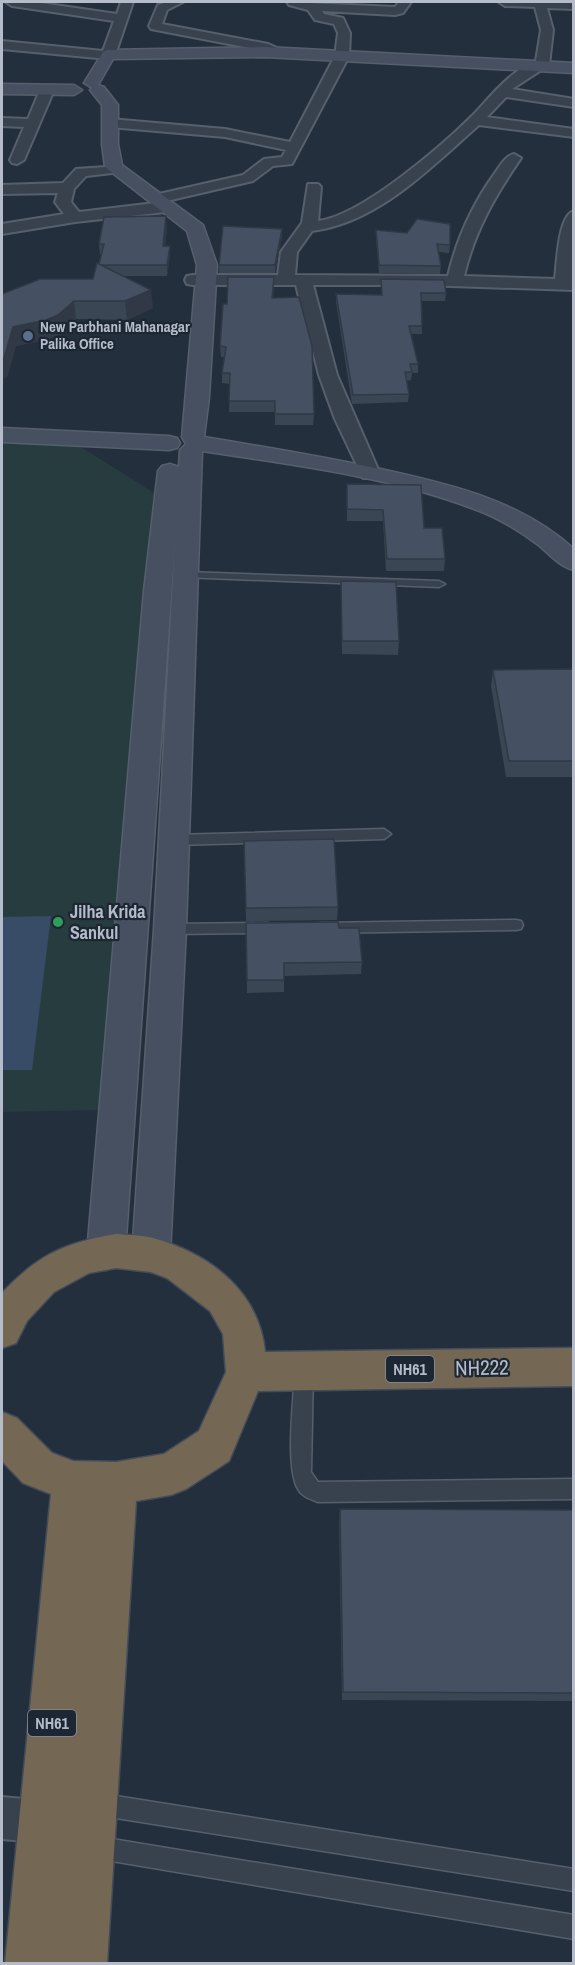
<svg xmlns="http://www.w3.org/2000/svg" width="575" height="1965" font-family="'Archivo Narrow',sans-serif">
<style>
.green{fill:#263c3f}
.water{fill:#394c67}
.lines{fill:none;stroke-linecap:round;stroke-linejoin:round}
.lane-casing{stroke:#565f6c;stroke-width:3}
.street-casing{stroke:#565f6c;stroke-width:4}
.secondary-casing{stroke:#565f6c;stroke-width:3}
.highway-casing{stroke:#434c59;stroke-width:3}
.lane{fill:#38414e;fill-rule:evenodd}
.street{fill:#38414e;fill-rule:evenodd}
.secondary{fill:#465061;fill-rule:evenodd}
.highway{fill:#746855;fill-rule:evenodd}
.wall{fill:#3b4654}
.shaded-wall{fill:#303945}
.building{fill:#455162;stroke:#303945;stroke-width:1.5}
.service-dot{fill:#5c6f8a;stroke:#1d2633;stroke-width:2}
.leisure-dot{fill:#2e9e5b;stroke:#1d2633;stroke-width:2}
.labels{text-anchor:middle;stroke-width:4.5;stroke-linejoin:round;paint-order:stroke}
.far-poi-label{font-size:15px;font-weight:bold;fill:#b4bcc9;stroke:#1d2633;text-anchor:start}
.shield{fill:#1d2633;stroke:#878f9c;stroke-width:1.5}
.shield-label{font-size:16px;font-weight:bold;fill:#b4bcc9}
.poi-label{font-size:18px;font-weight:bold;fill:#b4bcc9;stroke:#1d2633;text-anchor:start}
.near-street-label{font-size:21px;fill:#b4bcc9;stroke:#1d2633}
</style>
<rect width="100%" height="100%" fill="#242f3e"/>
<path class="green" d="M2,443l74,1 80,50 -58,616 -96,2z"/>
<path class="water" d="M51,916l-19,154h-30v-153z"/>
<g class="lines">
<g class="lane-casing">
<path id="lane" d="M186,572l253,9 6,3 -6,3 -257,-10v-4z
M384,829l7,5 -7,5 -209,6 -7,-5 7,-5z
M516,920l5,1 2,4 -2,4 -5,1 -195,3 -5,-1 -2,-4 2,-4 5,-1z
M267,923l5,1 2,4 -2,4 -5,1 -97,1 -5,-1 -2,-4 2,-4 5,-1z
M304,1362l6,3 3,6 -2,101 7,10 256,-3v20l-256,3c-7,-3 -16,-5 -20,-13 -13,-21 -4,-91 -3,-118l3,-6z
M97,1793l477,76v22l-477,-76 -8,-3 -3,-8 3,-8z
M94,1836l480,79v24l-480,-81 -8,-3 -3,-8 3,-8z"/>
</g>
<g class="street-casing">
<path id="street" d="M6,2h28l83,12 4,-12h12l-18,53 -7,4 -106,-10v-8l101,10 11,-30 -102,-15z
M167,2h16l-16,8 -5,14 106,20 21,9 -7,4 -17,-6 -114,-22 -2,-3 9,-21z
M287,2l108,5 4,-5h12l-8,11 -8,2 -73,-4 2,3 19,4 7,15 -1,23 -57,108 -19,2 -20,15 -95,22 14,1 2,3 -8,5 -91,10 -73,12v-10l62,-10 -9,-12 3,-9 -56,1v-9l61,-2 13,-14 45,-3 3,3 -3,3 -35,4 -12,13 -3,13 8,10 76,-9 -7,-4 2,-3 93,-21 21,-16 18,-2 4,-7 -61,-13 -115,-10 -7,-4 7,-4 115,10 65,13 45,-86 3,-23 -4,-9 -19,-4 -7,-10 -19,-5z
M499,2h75v7l-27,-1 6,22 -4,35 -37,24 62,10v8l-68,-10 -19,20 87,12v8l-95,-12c-48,42 -101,98 -167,106l-15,21 -2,23 153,1c9,-38 24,-71 47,-103 5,-7 10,-17 19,-19l7,4c-26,38 -46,72 -57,118l91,3c2,-15 3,-64 19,-68v79l-152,-5h-109l24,90 43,99 -3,4h-14l-28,-59 -16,-44 -23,-90h-103l-6,-1 -2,-4 2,-4 6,-1h85l3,-23 21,-29 6,-39h10l3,3 -3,34c43,-5 124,-75 155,-106 18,-19 38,-45 63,-54l5,-31 -6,-23 -30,-1z
M47,86l7,4 -30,70 -7,4 -5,-1 -2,-3 14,-33 -22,-1v-8l26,1 12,-29z
M2,1797l54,5 15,6 6,15 -6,15 -15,6 -54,-5z"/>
</g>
<g class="secondary-casing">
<path id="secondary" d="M265,47l309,16v10l-309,-16 -152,2 -15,26 6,2 14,18v39l4,21 81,60 14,40 -8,132 -5,40c61,10 121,20 181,33 68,15 136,31 189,79v21c-15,-3 -25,-17 -37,-26 -19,-14 -40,-27 -63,-35 -86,-33 -181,-44 -272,-58l-16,478 -16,326 -5,12 -14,5 -14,-5 -5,-12 22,-326 21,-389 -50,713 -6,12 -13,5 -13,-5 -6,-12 57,-662 14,-120 4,-5 8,-2 9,3 1,-17 6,-6 -4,-7 15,-172 -10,-34 -82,-64 -3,-23v-39l-12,-15 2,-2 -8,-5 19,-31 5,-2z
M2,84l72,1 8,5 -8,5 -72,-1z
M2,428l167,8 8,2 3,5 -3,5 -8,2 -167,-8z"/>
</g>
<g class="highway-casing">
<path id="highway" d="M116,1234c12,1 25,1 37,4 57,16 106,53 112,114l309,-4v38l-316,5 -29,70 -43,28 -15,6 -35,6 -29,463h-102l46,-470 -28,-11 -21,-22v-49l15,6 35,35 21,8 43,1 48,-8 35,-23 27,-59 -3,-38 -13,-23 -43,-33 -16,-6 -35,-4 -27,5 -35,19 -27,29 -11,22 -14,5v-55c36,-38 62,-50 114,-59z"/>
</g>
<use href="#lane" class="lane"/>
<use href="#street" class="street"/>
<use href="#secondary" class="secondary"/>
<use href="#highway" class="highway"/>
</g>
<path class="wall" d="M167,227l-2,19h5v10l-3,20h-44l30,32 -26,12 -51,-1 -15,15 -12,5 -33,7 -9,31 -5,-83 91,-15 6,-15 3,-10h-2l-1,-10z
M282,229v7l-7,37h-56v-8z
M376,230l74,15 -1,8 -10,-1 2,14 -1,8 -61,-1 -3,-35z
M381,279l65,14 -1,8h-24l1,33h-11l7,30v9h-6l-1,7 -5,1 3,13 -1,8 -56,2 -16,-102v-8l45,1z
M274,287l-1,11 41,116 -1,11h-38v-13h-46l1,-28 -8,-1v-10l2,-16h-3l-1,-11 7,-42z
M347,484l77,44 21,31 -1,12h-58l-3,-50h-36z
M341,581l58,60 -1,14 -56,-1z
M573,669v108h-67l-15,-91 2,-16z
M244,841l94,66 -1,13 -91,1z
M246,923l93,5 23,34 -1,12 -77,2v16l-37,1z
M340,1509l233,1v191l-231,-1 -3,-181z"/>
<path class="shaded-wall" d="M166,216l1,11 -3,29 -1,-10z
M282,229v7l-7,37v-8z
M170,246v10l-3,20v-11z
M151,290l2,18 -26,12 -2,-19z
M74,301l2,18 -15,15 -12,5 -33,7 -9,31 -5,2v-20l11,-32z"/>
<path class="building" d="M166,216l-3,30h7l-3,19h-66l-2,-1 5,-20h-5l5,-27z
M417,219l33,5v21l-13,-1 4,22 -62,-1 -3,-35 31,3z
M223,226l59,3 -7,36h-56z
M97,263l54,27 -26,11h-51l-16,14 -12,5 -33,7 -9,31 -2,1v-65l38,-15h53z
M228,277h46l-2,21 27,-1 13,49 2,68h-39v-13h-46l1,-28h-8l4,-26 -6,-1 3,-42h4z
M381,279l63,1 2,13h-25l1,33h-13l9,38h-8l2,8h-7l4,22 -56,1 -17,-101 46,1z
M347,484l74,1 3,43h18l3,31h-58l-4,-49 -36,-1z
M341,581l55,1 3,59h-57z
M573,669v92h-64l-16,-91z
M334,839l4,68 -92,1 -2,-67z
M338,922l1,6h20l3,34 -78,1v17h-37l-1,-57z
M340,1509l233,1v183l-230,-1z"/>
<circle class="service-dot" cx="28" cy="336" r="6"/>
<circle class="leisure-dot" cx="58" cy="922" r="6"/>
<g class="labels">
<g class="far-poi-label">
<text x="40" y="332">New Parbhani Mahanagar<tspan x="40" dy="17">Palika Office</tspan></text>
</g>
<g class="shield">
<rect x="386" y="1356" width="48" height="26" rx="4.5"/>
<rect x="28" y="1710" width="48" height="26" rx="4.5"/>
</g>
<g class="shield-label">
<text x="410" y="1375">NH61</text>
<text x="52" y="1729">NH61</text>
</g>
<g class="poi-label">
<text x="70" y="918">Jilha Krida<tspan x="70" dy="21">Sankul</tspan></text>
</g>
<g class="near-street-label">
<text transform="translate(482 1368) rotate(-1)" y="7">NH222</text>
</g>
</g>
<rect width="575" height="1965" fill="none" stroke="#b4bcc9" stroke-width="6"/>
</svg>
